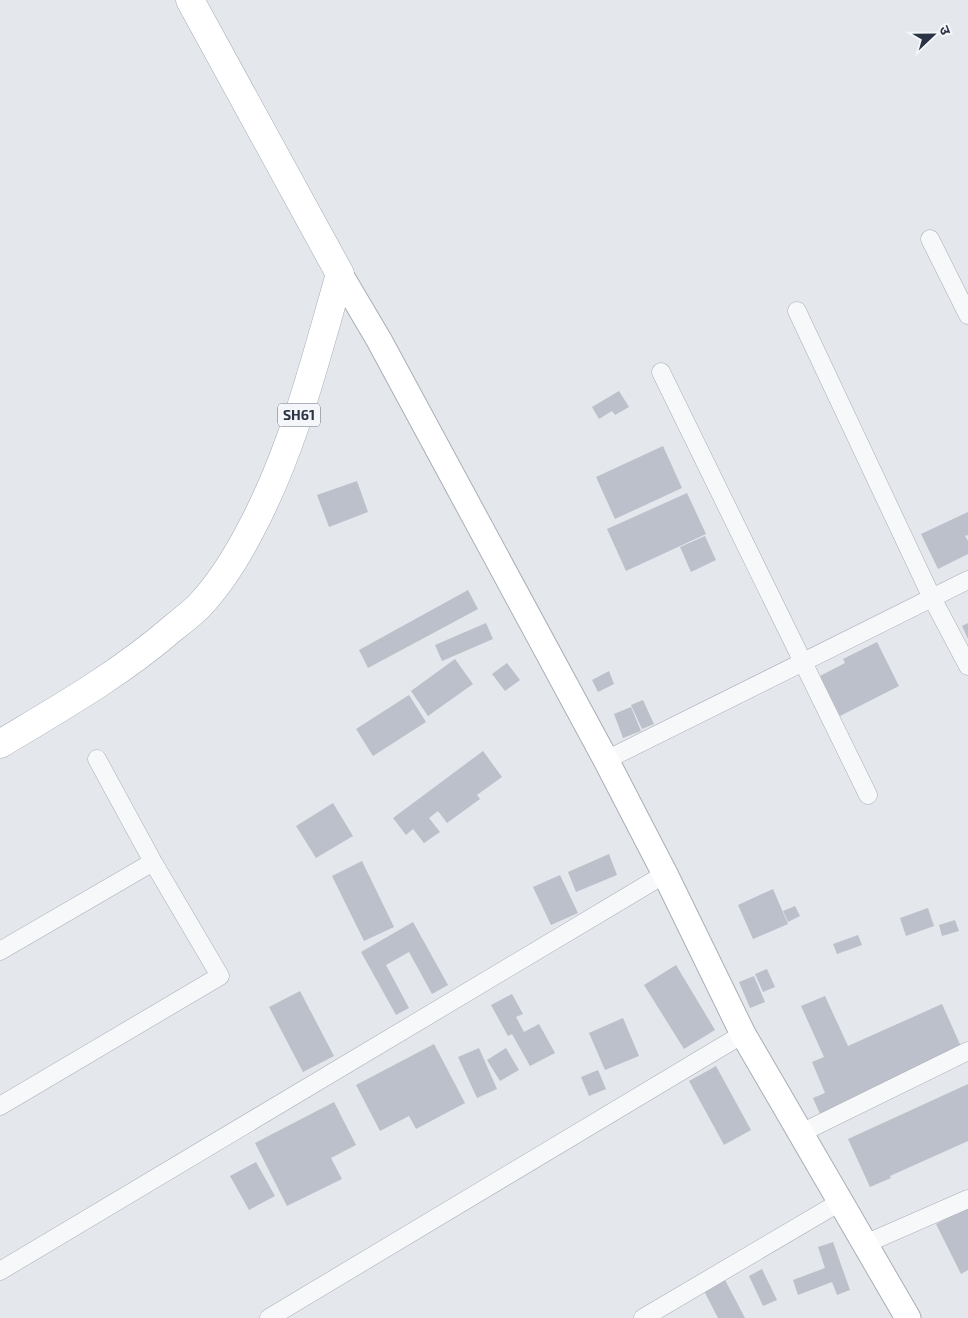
<svg xmlns="http://www.w3.org/2000/svg" width="968" height="1318" font-family="'Exo 2','Noto Sans Devanagari',sans-serif">
<style>
.building{fill:#bbc0ca}
.lines{fill:none;stroke-linecap:round;stroke-linejoin:round}
.street-casing{stroke:#a9aeb7;stroke-width:19}
.secondary-casing{stroke:#a9aeb7;stroke-width:27}
.primary-casing{stroke:#a3abb8;stroke-width:29}
.street{stroke:#f7f8fa;stroke-width:18}
.secondary{stroke:#fff;stroke-width:25}
.primary{stroke:#fff;stroke-width:28}
.labels{text-anchor:middle;stroke-width:4;stroke-linejoin:round;paint-order:stroke}
.shield{fill:#f4f6f9;stroke:#676e7b;stroke-width:1}
.shield-label{font-size:14px;font-weight:bold;fill:#2b3445}
</style>
<rect width="100%" height="100%" fill="#e4e7ec"/>
<path class="building" d="M619,391l10,16 -14,8 -3,-4 -13,8 -7,-12z
M663,446l19,42 -67,31 -19,-42z
M357,481l11,31 -39,15 -12,-32z
M687,493l19,41 -80,37 -19,-42z
M968,512v23l-3,1 3,5v13l-30,15 -17,-35z
M705,536l11,24 -25,12 -11,-25z
M468,590l10,19 -110,59 -9,-18z
M486,623l7,16 -51,22 -7,-16z
M968,623v16l-6,-13z
M877,642l22,44 -59,30 -20,-40 25,-13 -2,-4z
M455,659l18,25 -45,32 -17,-25z
M507,663l13,17 -15,11 -13,-17z
M609,671l5,13 -16,8 -6,-12z
M409,695l17,27 -53,34 -17,-27z
M643,700l11,24 -12,5 -11,-24z
M631,707l10,24 -18,7 -9,-24z
M483,751l19,26 -25,18 3,4 -33,24 -9,-12 -9,7 11,14 -16,11 -11,-14 -7,6 -13,-17z
M333,803l20,33 -37,22 -20,-32z
M609,854l8,21 -41,17 -8,-20z
M362,861l32,66 -30,14 -32,-65z
M560,875l18,38 -27,12 -18,-38z
M773,889l15,35 -35,15 -15,-34z
M795,906l5,10 -12,6 -5,-11z
M928,908l6,18 -28,10 -6,-18z
M955,920l4,11 -17,5 -3,-11z
M413,922l35,63 -16,9 -23,-42 -23,13 23,43 -13,7 -35,-63z
M858,935l4,10 -25,9 -4,-10z
M676,965l39,65 -31,19 -40,-64z
M767,969l8,18 -12,5 -8,-18z
M754,976l11,26 -15,6 -11,-26z
M300,991l34,65 -31,16 -34,-65z
M512,994l11,20 -7,3 8,15 15,-8 16,29 -25,13 -18,-32 -4,2 -17,-31z
M825,996l23,50 94,-42 21,47 -143,63 -7,-16 12,-5 -13,-31 12,-5 -23,-51z
M623,1018l16,38 -34,14 -16,-37z
M434,1044l31,59 -49,26 -7,-13 -29,15 -24,-46z
M479,1048l18,41 -20,9 -19,-41z
M506,1048l13,22 -19,11 -13,-21z
M716,1066l35,64 -27,15 -35,-64z
M598,1070l8,19 -17,7 -8,-19z
M968,1084v57l-78,35 1,2 -21,9 -22,-48z
M334,1102l22,43 -25,13 11,21 -55,27 -32,-63z
M256,1162l19,34 -26,14 -19,-34z
M968,1207v63l-7,4 -25,-50z
M833,1242l17,48 -13,5 -5,-13 -34,13 -5,-15 32,-12 -7,-21z
M762,1269l15,31 -14,6 -14,-30z
M724,1278l21,40h-27l-15,-29z"/>
<g class="lines">
<g class="street-casing">
<path id="street" d="M930,239l38,76
M797,311l135,287 36,68
M661,372l207,423
M606,760l362,-180
M0,951l153,-89
M0,1106l220,-130 -67,-114 -56,-103
M799,1134l169,-83
M865,1244l103,-45
M0,1271l665,-397
M269,1318l474,-284
M643,1318l197,-116"/>
</g>
<g class="secondary-casing">
<path id="secondary" d="M340,274l39,66 227,420 59,114 78,160 165,284"/>
</g>
<g class="primary-casing">
<path id="primary" d="M0,744c60,-36 120,-70 173,-116 9,-7 18,-14 26,-22 21,-22 37,-48 51,-75 43,-80 65,-170 90,-257l-150,-274"/>
</g>
<use href="#street" class="street"/>
<use href="#secondary" class="secondary"/>
<use href="#primary" class="primary"/>
</g>
<g class="labels">
<rect class="shield" x="278" y="403.5" width="42" height="23" rx="4"/>
<g class="shield-label">
<text x="299" y="420">SH61</text>
</g>
</g>
<g transform="translate(933 35) rotate(68)" stroke="#f4f6f9" stroke-width="4" paint-order="stroke">
<path d="M0-4L9 19L0 12L-9 19Z" fill="#2b3445"/>
<text y="-8" font-size="14" font-weight="bold" text-anchor="middle" fill="#2b3445">उ</text>
</g>
</svg>
